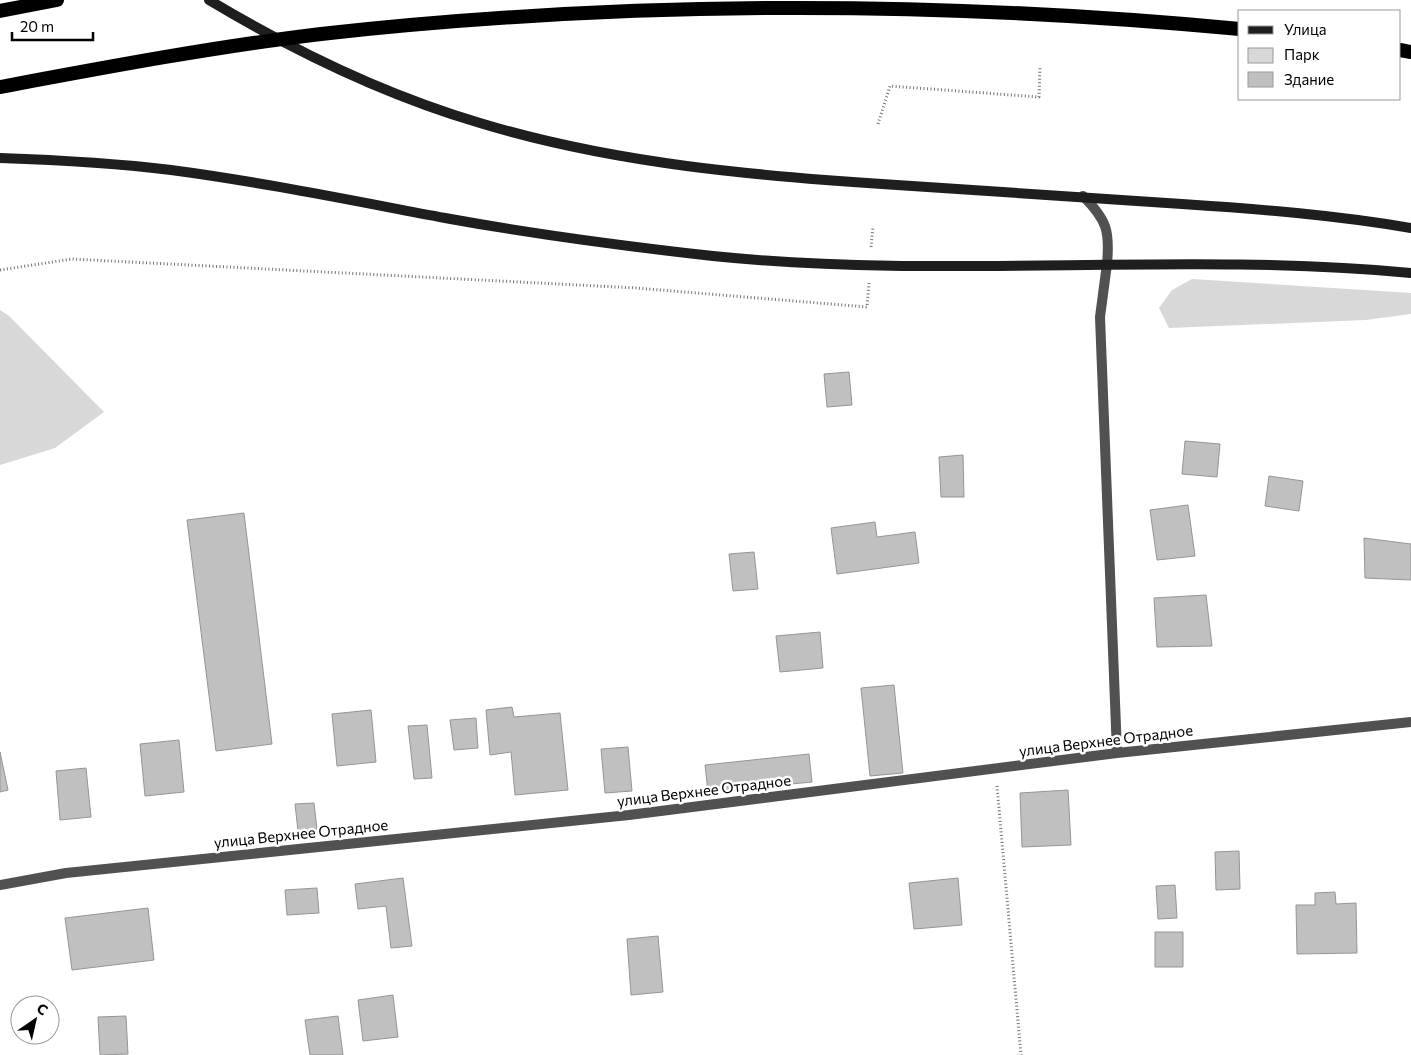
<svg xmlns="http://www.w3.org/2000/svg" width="1411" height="1055" font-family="Commissioner,sans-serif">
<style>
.green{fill:#d8d8d8}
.building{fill:#c0c0c0;stroke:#959595}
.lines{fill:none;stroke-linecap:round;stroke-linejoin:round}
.path{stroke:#737373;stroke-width:3;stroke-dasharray:1 2.5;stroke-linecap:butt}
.service{stroke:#515151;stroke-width:10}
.minor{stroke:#515151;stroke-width:10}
.secondary{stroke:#1e1e1e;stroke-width:10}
.trunk{stroke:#000;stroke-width:14}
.labels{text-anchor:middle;stroke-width:5;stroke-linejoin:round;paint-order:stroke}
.street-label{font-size:15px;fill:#000;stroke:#fff}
</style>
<rect width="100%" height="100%" fill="#fff"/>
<path class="green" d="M1192,279l219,14v21l-45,6 -197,8 -10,-20 13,-18z
M0,310l8,5 96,97 -49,36 -55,17z"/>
<path class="building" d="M849,372l3,33 -25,2 -3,-33z
M1185,441l35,3 -3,33 -35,-3z
M963,455l1,42h-23l-2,-40z
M1269,476l34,5 -4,30 -34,-5z
M1188,505l7,51 -38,4 -7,-50z
M244,513l28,231 -56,7 -29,-231z
M875,522l2,15 38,-5 4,31 -82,11 -6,-46z
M1364,538l47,6v36l-46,-2z
M754,552l4,37 -25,2 -4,-37z
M1206,595l6,51 -55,1 -3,-49z
M820,632l3,36 -43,4 -4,-36z
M894,685l9,88 -33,3 -9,-88z
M512,707l2,10 46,-4 8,77 -53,5 -4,-43 -21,3 -4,-45z
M371,710l5,52 -39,4 -5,-52z
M476,718l2,30 -24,2 -4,-30z
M427,725l5,53 -18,1 -6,-53z
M179,740l5,52 -39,4 -5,-52z
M628,747l4,44 -27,2 -4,-44z
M0,752l8,38 -8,2z
M809,754l3,28 -104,10 -3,-27z
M86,768l5,49 -31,3 -4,-49z
M1068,790l3,55 -49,2 -2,-54z
M314,803l3,26 -19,2 -3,-27z
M1239,851l1,38 -24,1 -1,-38z
M403,878l9,68 -21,2 -5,-42 -28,3 -3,-25z
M958,878l4,47 -48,4 -5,-46z
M1175,885l2,33 -19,1 -2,-33z
M317,888l2,25 -32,2 -2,-25z
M1335,892l1,12 20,-1 1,50 -60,1 -1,-49h19v-12z
M148,908l6,52 -82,10 -7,-52z
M1155,932h28v35h-28z
M658,936l5,56 -32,3 -4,-56z
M393,995l5,42 -35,4 -5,-41z
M126,1016l2,38 -28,1 -2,-38z
M338,1016l5,39h-33l-5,-35z"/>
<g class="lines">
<path class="path" d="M878,124l12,-38 149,11 1,-30
M871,247l2,-21
M0,270l72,-11 564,29 231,19 2,-24
M997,786l24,269"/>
<path class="service" d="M1083,196c24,24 27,35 24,68"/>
<path class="minor" d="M1107,264l-7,53 17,436
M0,885l66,-12 563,-58 488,-62 294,-31"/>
<path class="secondary" d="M209,0c85,51 176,95 271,123 135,41 277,53 417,62 95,6 190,12 285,19 77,5 153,11 229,24
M0,158c57,2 114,5 171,12 91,12 183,31 274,48 88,16 178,28 268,38 232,24 466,-5 698,17"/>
<path class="trunk" d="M0,11l57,-11
M1400,50l11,2
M0,87c107,-20 213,-40 321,-53 307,-34 611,-34 919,-5"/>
</g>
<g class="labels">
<g class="street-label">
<text transform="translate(1106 741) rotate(-7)" y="5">улица Верхнее Отрадное</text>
<text transform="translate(704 791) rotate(-7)" y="5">улица Верхнее Отрадное</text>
<text transform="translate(301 834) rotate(-6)" y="5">улица Верхнее Отрадное</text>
</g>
</g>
<rect x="1238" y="10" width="162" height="90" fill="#ffffff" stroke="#999999"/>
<rect x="1248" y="26" width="25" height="8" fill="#1e1e1e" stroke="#999999"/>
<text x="1284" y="35" font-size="15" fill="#000000">Улица</text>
<rect x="1248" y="48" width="25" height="15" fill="#d8d8d8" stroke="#999999"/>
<text x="1284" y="60" font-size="15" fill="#000000">Парк</text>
<rect x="1248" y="72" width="25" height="15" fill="#c0c0c0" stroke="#999999"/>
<text x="1284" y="85" font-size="15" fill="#000000">Здание</text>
<g transform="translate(35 1020) rotate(34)"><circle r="24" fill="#ffffff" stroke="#999999"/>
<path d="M0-4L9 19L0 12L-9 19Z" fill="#000000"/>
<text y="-8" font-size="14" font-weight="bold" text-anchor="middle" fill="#000000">С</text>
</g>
<path d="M12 32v8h81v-8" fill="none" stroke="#000000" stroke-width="2.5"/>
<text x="20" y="32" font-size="15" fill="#000000" stroke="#ffffff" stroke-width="4" paint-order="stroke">20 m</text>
</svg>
